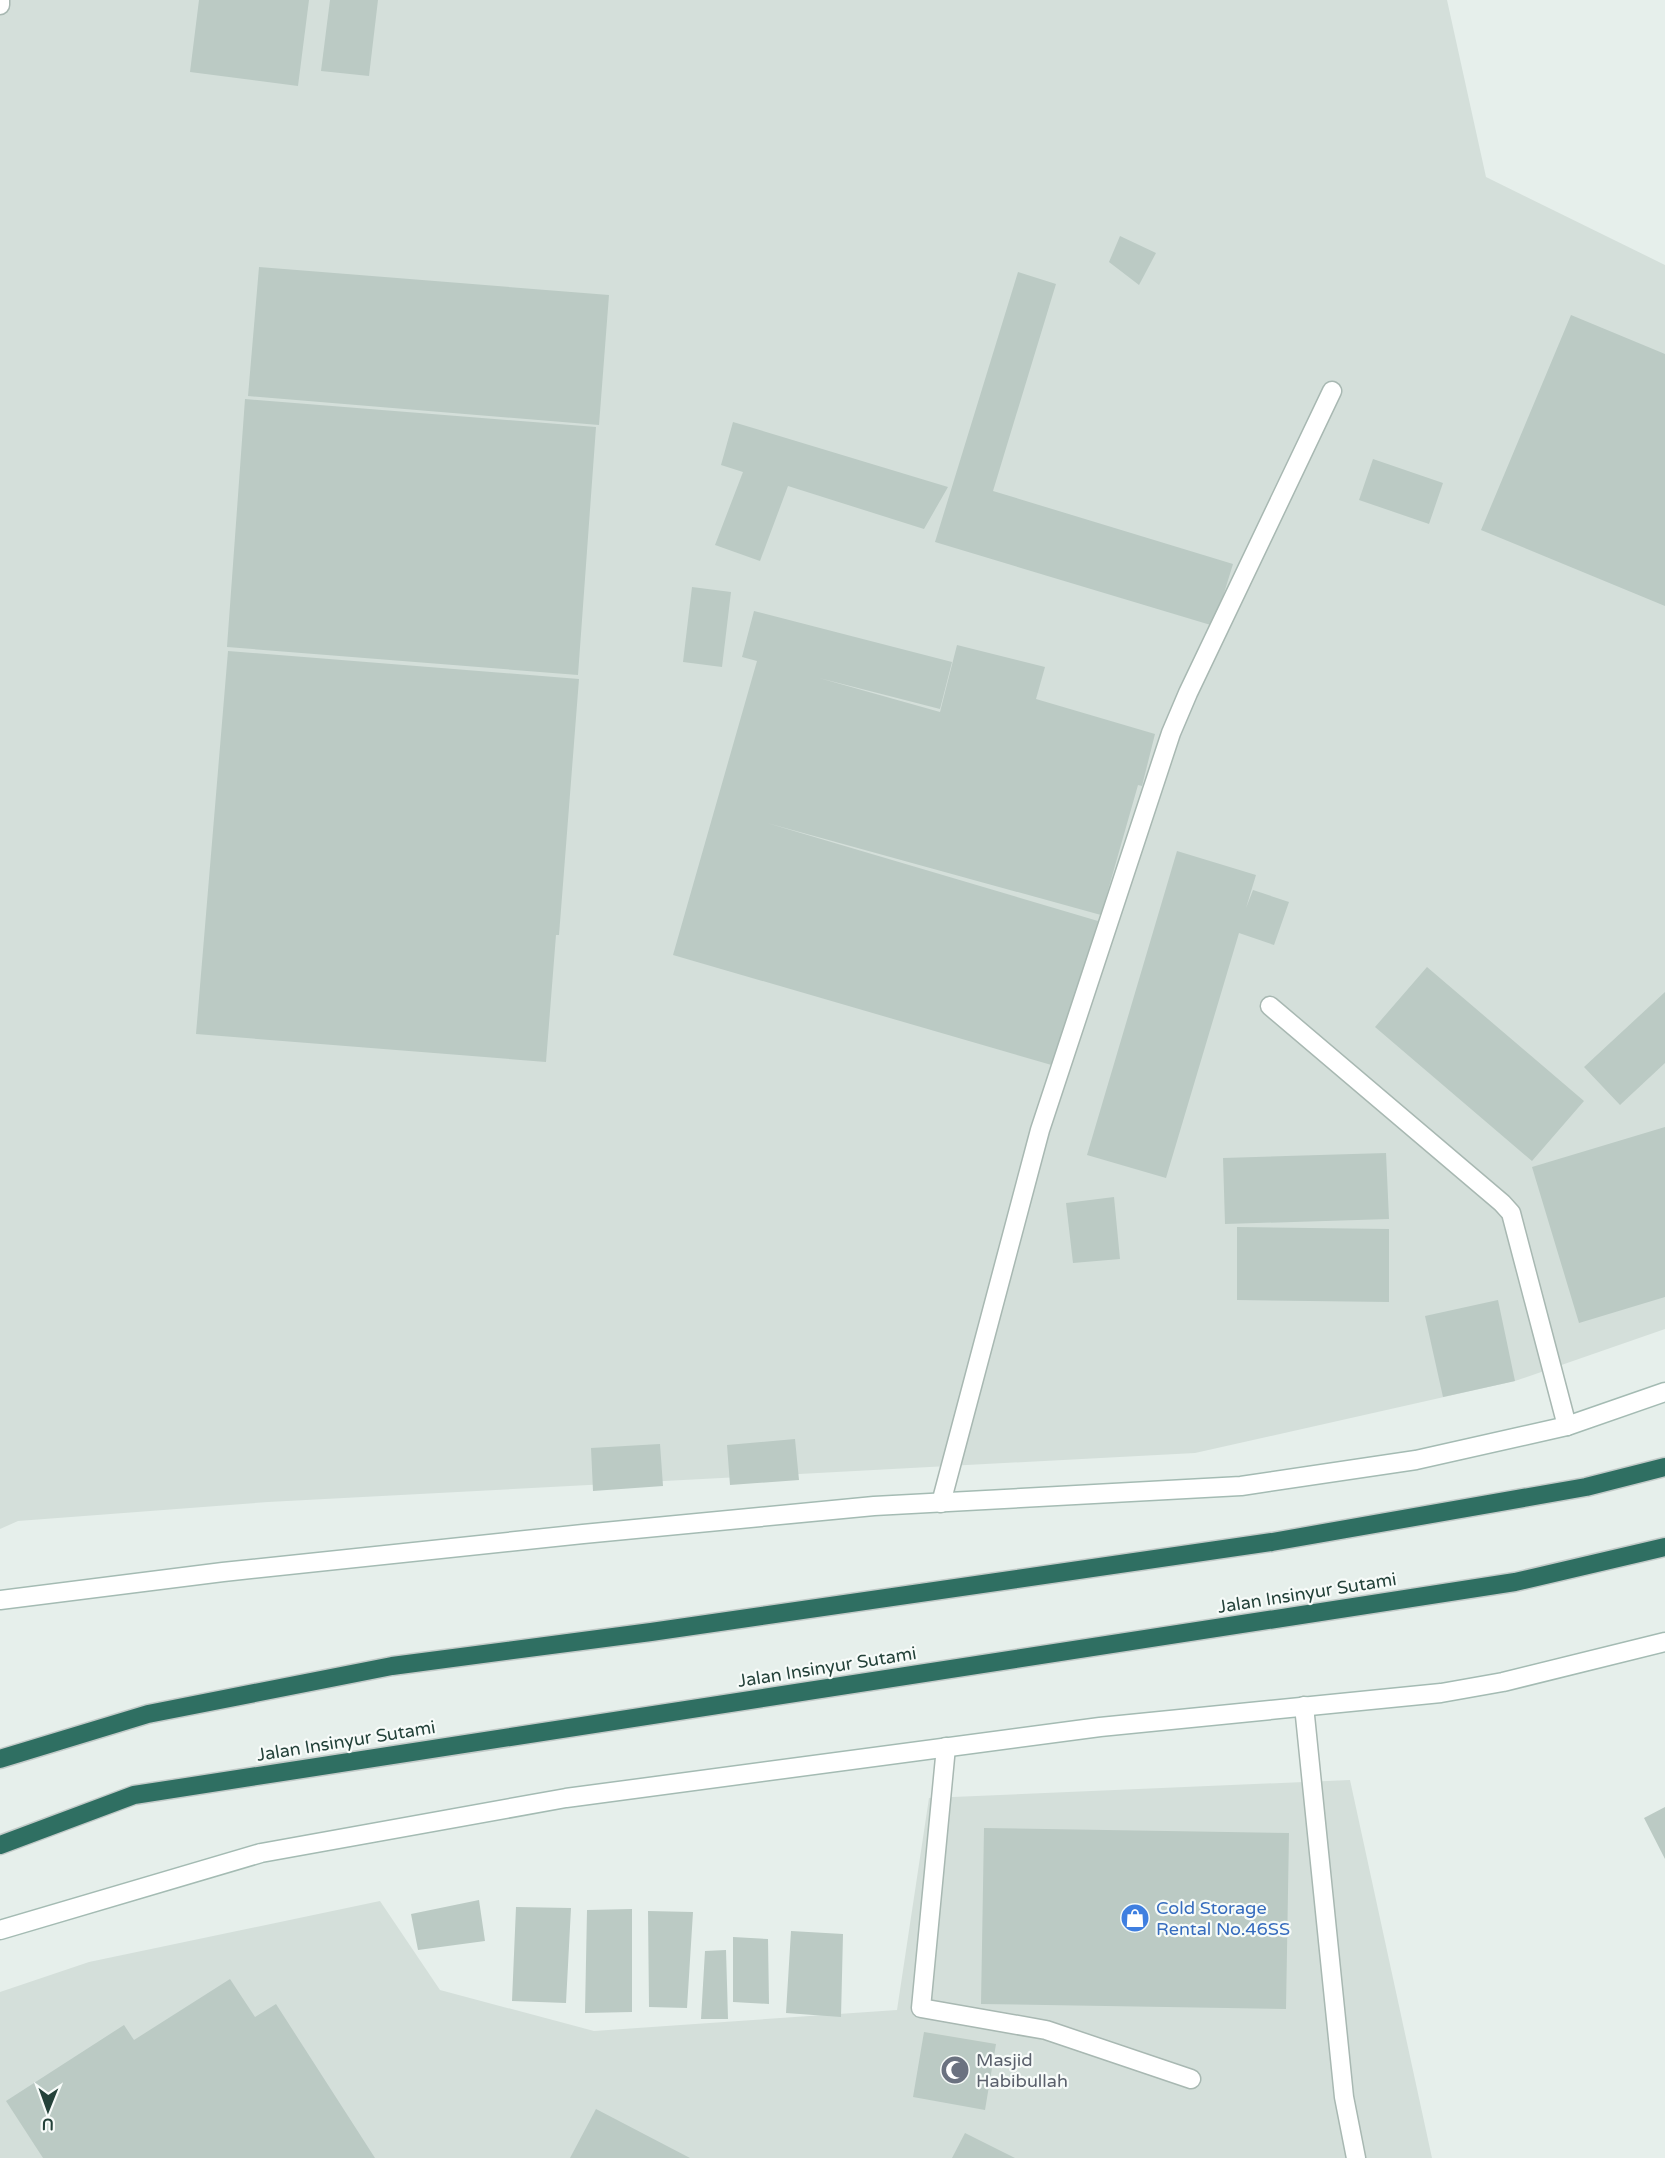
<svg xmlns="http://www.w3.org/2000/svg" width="1665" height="2158" font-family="'Varela Round',sans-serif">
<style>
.built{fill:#d4dfda}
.building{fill:#bbcac4}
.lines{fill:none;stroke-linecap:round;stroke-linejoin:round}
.lane-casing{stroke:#a8b8b2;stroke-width:21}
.street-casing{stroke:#a8b8b2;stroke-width:21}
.secondary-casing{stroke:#a4bbb3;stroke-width:21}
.highway-casing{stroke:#c2cac8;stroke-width:21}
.lane{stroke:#fff;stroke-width:18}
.street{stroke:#fff;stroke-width:18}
.secondary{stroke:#fff;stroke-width:18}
.highway{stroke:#2f6f62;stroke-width:18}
.labels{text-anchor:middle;stroke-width:4.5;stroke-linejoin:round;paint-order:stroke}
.street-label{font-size:18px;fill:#24423a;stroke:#f7fbf9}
.shop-label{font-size:18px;fill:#366cbe;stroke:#f7fbf9;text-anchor:start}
.worship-label{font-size:18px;fill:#5b616d;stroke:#f7fbf9;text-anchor:start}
</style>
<rect width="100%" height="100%" fill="#e6efeb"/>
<path class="built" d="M0,0h1447l39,177 179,88v1064l-150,52 -320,72 -927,49 -250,19 -18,8z
M1350,1780l82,378h-1432v-166l89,-30 291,-61 60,89 154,41 303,-21 32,-212z"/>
<path class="building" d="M199,0h110l-11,86 -108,-14z
M330,0h48l-9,76 -48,-5z
M1120,236l36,17 -17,32 -30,-23z
M259,267l350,28 -10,130 -351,-29z
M1018,272l38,12 -63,207 240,73 -19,62 -279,-84z
M1571,315l94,39v252l-184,-76z
M245,399l351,28 -18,248 -351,-28z
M733,422l215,65 -24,42 -136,-43 -28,75 -45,-16 28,-73 -22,-7z
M1373,459l70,24 -14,41 -70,-24z
M692,587l39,5 -9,75 -39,-5z
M754,611l198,51 -12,47 -121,-31 121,34 17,-67 88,22 -9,32 119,35 -13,52 -4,-1 -37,130 -334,-92 331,98 -43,145 -382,-111 84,-294 -15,-4z
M228,651l351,28 -20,256h-3l-10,127 -350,-28z
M1177,851l79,24 -10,33 7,-18 36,12 -15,43 -35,-12 -73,245 -79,-23z
M1427,967l157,134 -52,60 -157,-134z
M1665,992v71l-45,42 -36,-38z
M1665,1127v170l-86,26 -47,-156z
M1386,1153l3,66 -164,5 -2,-66z
M1114,1197l6,62 -47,4 -7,-60z
M1237,1227l152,2v73l-152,-2z
M1498,1300l17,81 -72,16 -18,-81z
M795,1439l4,41 -69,5 -3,-40z
M660,1444l3,42 -70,5 -2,-43z
M1665,1807v52l-21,-41z
M984,1828l305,5 -3,176 -305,-5z
M479,1900l6,41 -67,9 -7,-36z
M516,1907l55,1 -5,95 -54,-2z
M632,1909v103l-47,1 2,-103z
M648,1911l45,1 -6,96 -38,-1z
M791,1931l52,3 -2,83 -55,-4z
M733,1937l35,2 1,65 -36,-2z
M726,1950l2,69h-27l4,-68z
M230,1979l25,38 21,-13 99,154h-332l-37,-57 118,-76 10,15z
M924,2032l72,12 -11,66 -72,-13z
M596,2109l94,49h-120z
M965,2133l50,25h-63z"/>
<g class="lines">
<g class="lane-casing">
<path id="lane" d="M0,5v-5
M1270,1006l232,197 9,10 56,213
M941,1503l99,-373 131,-397 17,-40 144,-302
M1304,1706l40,391 12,61"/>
</g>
<g class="street-casing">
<path id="street" d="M946,1747l-25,261 125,22 145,49"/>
</g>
<g class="secondary-casing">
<path id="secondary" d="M0,1600l223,-28 360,-38 291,-28 367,-20 175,-26 151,-34 98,-34
M0,1930l261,-77 305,-55 534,-71 341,-34 62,-11 162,-40"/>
</g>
<g class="highway-casing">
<path id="highway" d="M0,1759l148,-45 244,-48 259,-34 621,-90 314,-55 79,-20
M0,1845l134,-50 1381,-213 150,-35"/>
</g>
<use href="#lane" class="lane"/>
<use href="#street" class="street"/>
<use href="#secondary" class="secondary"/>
<use href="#highway" class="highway"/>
</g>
<defs>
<g id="shop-disc" transform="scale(1.5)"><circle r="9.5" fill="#3f7fe0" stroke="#f7fbf9"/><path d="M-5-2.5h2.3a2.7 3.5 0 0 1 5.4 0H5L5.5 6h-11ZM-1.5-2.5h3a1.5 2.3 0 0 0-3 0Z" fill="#fff"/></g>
<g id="mosque-disc" transform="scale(1.5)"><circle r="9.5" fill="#6b7280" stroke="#f7fbf9"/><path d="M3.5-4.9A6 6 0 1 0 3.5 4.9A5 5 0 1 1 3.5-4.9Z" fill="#fff"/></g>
</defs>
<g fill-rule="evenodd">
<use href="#shop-disc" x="1135" y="1918"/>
<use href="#mosque-disc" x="955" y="2070"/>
</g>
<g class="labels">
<g class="street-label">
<text transform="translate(1307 1593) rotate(-9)" y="6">Jalan Insinyur Sutami</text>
<text transform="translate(827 1667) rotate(-9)" y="6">Jalan Insinyur Sutami</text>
<text transform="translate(346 1741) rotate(-9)" y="6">Jalan Insinyur Sutami</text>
</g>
<g class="shop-label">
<text x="1156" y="1914">Cold Storage<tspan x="1156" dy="21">Rental No.46SS</tspan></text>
</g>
<g class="worship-label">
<text x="976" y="2066">Masjid<tspan x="976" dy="21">Habibullah</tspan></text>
</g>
</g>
<g transform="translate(48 2110) rotate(181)" stroke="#f7fbf9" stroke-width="4.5" paint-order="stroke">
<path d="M0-4.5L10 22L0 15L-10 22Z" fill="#24423a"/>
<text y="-9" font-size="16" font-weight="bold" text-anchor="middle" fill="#24423a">U</text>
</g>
</svg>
